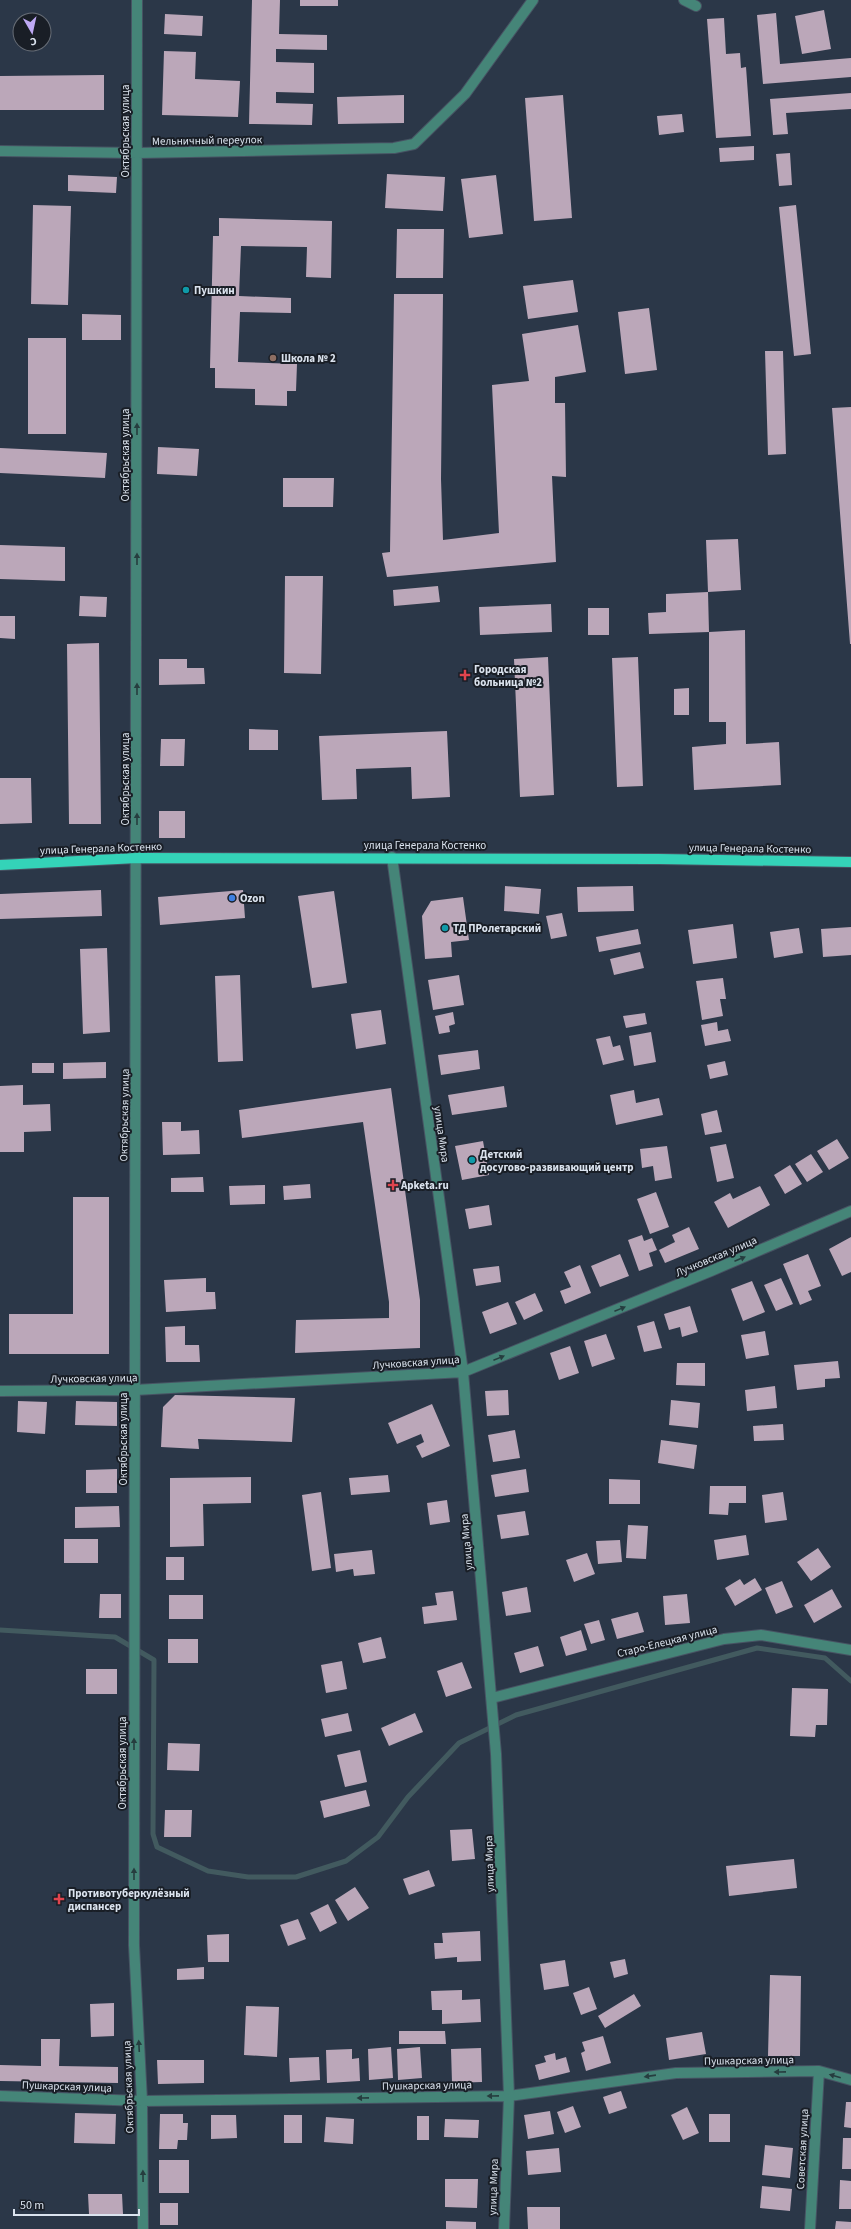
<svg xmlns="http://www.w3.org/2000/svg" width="851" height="2229" font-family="'Source Sans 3',sans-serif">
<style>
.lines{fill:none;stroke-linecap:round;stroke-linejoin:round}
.stream{stroke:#425a5f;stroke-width:5}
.building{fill:#bba7b9}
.minor-casing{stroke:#475363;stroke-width:12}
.major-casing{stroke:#475363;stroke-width:12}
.minor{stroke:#458578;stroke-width:10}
.major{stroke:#34d3b8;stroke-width:10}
.oneway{fill:#263d3f}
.culture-dot{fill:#0f9aa8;stroke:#191e26;stroke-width:1.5}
.education-dot{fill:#8d6e63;stroke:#191e26;stroke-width:1.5}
.health-dot{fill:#e0444e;stroke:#191e26;stroke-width:1.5}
.shop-dot{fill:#3f7fe0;stroke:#191e26;stroke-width:1.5}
.labels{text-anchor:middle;stroke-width:4;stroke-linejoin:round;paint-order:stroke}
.street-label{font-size:11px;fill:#dbe3ee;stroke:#191e26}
.poi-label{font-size:11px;font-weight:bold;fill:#dbe3ee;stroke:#191e26;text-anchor:start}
</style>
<rect width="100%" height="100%" fill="#2b3748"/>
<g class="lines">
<path class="stream" d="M0,1630l115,7 39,23 -1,174 4,13 51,24 40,6h48l50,-16 32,-24 30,-40 51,-54 57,-28 241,-67 68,10 26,23"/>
</g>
<path class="building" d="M252,0h28l-1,34 48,1v15l-51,-1v13l38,1v30l-38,-1v11l37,1 -1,21 -63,-1z
M300,0h38v6h-38z
M824,10l7,39 -29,5 -7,-38z
M776,13l4,51 71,-6v19l-88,7 -6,-69z
M165,14l38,2 -1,20 -38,-2z
M724,18l2,36 14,-1 1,15 5,-1 5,69 -35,2 -9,-119z
M164,51l32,1 -1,27 45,2 -2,36 -76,-2z
M104,75v35h-104v-34z
M851,93v16l-65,4 2,21 -15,1 -3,-36z
M404,95v28l-66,1 -1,-27z
M563,95l9,123 -38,3 -9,-123z
M682,114l2,18 -25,3 -2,-19z
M754,146v14l-34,2 -1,-14z
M790,153l2,32 -13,1 -3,-32z
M387,174l58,3 -2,34 -58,-3z
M68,175l49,2 -1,16 -48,-2z
M496,175l7,59 -34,4 -8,-59z
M33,205l38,1 -3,99 -37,-1z
M796,205l15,149 -17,2 -15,-149z
M219,218l113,3 -1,57 -25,-1 1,-30 -66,-1 -2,50 52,2v15l-51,-1 -2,50 59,2 -1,27h-9v15l-32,-1v-16l-40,-1v-20h-5l3,-132h6z
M397,229h47l-1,49h-47z
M573,280l5,32 -50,7 -5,-33z
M394,294h49l-2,185 2,61 56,-7 -7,-148 37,-4 -7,-47 56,-9 8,47 -31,5v26h10l1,74 -14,-1 4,86 -169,15 -5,-24 8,-1z
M649,308l8,62 -32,4 -7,-62z
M82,314l39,1v25h-39z
M28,338h38v96h-38z
M765,351h18l3,103 -18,1z
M851,407v237h-1l-18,-236z
M158,447l41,2 -2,27 -40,-2z
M0,448l107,5 -2,25 -105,-5z
M283,478h51l-1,29h-50z
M738,539l3,51 -33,2 -2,-52z
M0,545l65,2v34l-65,-2z
M285,576h38l-2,98 -37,-1z
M438,586l2,16 -46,4 -1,-16z
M708,592l1,40 36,-2 1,114 33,-2 2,43 -87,5 -2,-43 34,-3v-22h-17v-90l-60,2 -1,-21 18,-1v-18z
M80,596l27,1 -1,20 -27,-1z
M551,604l1,28 -72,3 -1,-28z
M588,608h21v27h-21z
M0,616h15v23l-15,-1z
M99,643l2,181h-32l-2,-180z
M548,657l6,138 -34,2 -6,-138z
M638,657l5,129 -26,1 -5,-129z
M159,659h28v9h17l1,16 -46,1z
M689,688v27h-15v-26z
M249,729l29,1v20h-29z
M447,731l3,66 -38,2 -1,-32 -55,2 1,30 -35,1 -3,-64z
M161,739h24l-1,27h-24z
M0,778h31l1,45 -32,1z
M159,811h26v27h-26z
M505,886l36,3 -2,25 -35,-3z
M633,886l1,25 -56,1 -1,-25z
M101,890l1,26 -102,3v-25z
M243,890l2,28 -85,7 -2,-28z
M334,891l13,92 -35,5 -14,-92z
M463,897l6,43 -18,2 1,15 -27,2 -3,-43 9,-15z
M562,913l5,23 -16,3 -5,-23z
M733,924l4,34 -44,6 -5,-34z
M851,927v28l-28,2 -2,-28z
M799,928l4,25 -29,5 -4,-26z
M638,929l3,15 -42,8 -3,-15z
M107,948l3,84 -27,2 -3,-85z
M640,952l4,16 -30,7 -4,-16z
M240,975l3,86 -25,1 -3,-86z
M459,975l5,30 -31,5 -5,-30z
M723,978l3,21h-6l3,17 -21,4 -6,-39z
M381,1010l5,34 -30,5 -5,-35z
M453,1012l2,12 -6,2 1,6 -11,2 -4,-18z
M645,1013l2,11 -21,4 -3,-12z
M717,1022l1,9 10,-2 3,12 -26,5 -4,-21z
M651,1032l5,30 -22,4 -5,-30z
M610,1036l3,11 7,-2 4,15 -21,5 -7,-26z
M478,1050l2,19 -39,6 -3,-20z
M725,1061l3,14 -18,4 -3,-14z
M106,1062v16l-43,1v-16z
M32,1063h22v10h-22z
M23,1085v20l27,-1 1,27 -27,1v20h-24v-66z
M504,1086l3,21 -55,8 -4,-20z
M391,1088l29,212v48l-125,5 1,-33 93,-2v-16l-26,-180 -121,16 -3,-28z
M634,1090l2,13 23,-5 4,17 -47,10 -6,-30z
M717,1110l5,22 -17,3 -4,-21z
M162,1122h19v9l18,-1 1,24 -37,1z
M837,1139l12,19 -20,12 -12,-19z
M483,1141l6,34 -27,5 -7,-34z
M726,1144l8,34 -17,4 -7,-35z
M667,1146l5,32 -17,3 -2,-15 -11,2 -2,-19z
M811,1154l12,18 -16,10 -12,-18z
M790,1165l12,19 -17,10 -11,-19z
M203,1177l1,15h-33v-14z
M310,1184l1,14 -27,2 -1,-14z
M265,1185v19l-35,1 -1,-19z
M760,1186l10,19 -42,23 -14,-26 16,-9 3,6z
M656,1192l13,35 -19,7 -13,-35z
M73,1197h36v157h-100v-40h64z
M489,1205l3,20 -23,4 -4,-20z
M689,1227l10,22 -34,14 -6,-13 16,-8 -3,-7z
M642,1235l2,6 8,-3 5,12 -8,3 4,13 -14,5 -11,-31z
M851,1237v35l-9,4 -13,-27z
M620,1254l9,22 -29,11 -9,-21z
M808,1254l13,32 -13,5 4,9 -12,5 -17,-41z
M580,1265l11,28 -26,11 -5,-13 11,-4 -7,-15z
M499,1266l2,16 -25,4 -3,-17z
M206,1278v14h9l1,17 -50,3 -2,-32z
M781,1278l12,26 -17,7 -12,-26z
M752,1281l13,31 -22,9 -12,-32z
M535,1293l8,18 -19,9 -9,-18z
M508,1302l9,22 -27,10 -8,-22z
M690,1306l8,26 -16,5 -2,-10 -11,3 -5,-16z
M654,1321l8,27 -18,4 -7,-26z
M185,1326v19h14l1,17h-34l-1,-35z
M765,1331l4,24 -23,4 -5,-24z
M606,1334l9,25 -23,8 -8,-26z
M570,1346l9,27 -20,7 -9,-27z
M838,1361l2,17 -15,1v8l-28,3 -3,-25z
M677,1363h28v23l-29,-1z
M775,1386l2,22 -30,3 -2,-21z
M508,1390l1,25 -22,1 -2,-25z
M175,1395l120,3 -3,44 -94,-3 1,10 -38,-2 2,-40z
M671,1400l29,3 -2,25 -29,-3z
M18,1401l29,1 -2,32 -28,-2z
M76,1401l41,1v24l-42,-1z
M432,1404l18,42 -28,12 -6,-12 8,-4 -3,-8 -24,10 -9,-21z
M783,1424l1,16 -30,1 -1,-15z
M515,1430l5,28 -27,4 -5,-27z
M661,1440l36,5 -3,24 -36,-6z
M117,1469v24h-31v-23z
M526,1469l3,23 -34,5 -4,-22z
M388,1475l2,17 -39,3 -2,-17z
M251,1477v26l-48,1 1,42 -34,1v-69z
M609,1479l31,1v24h-31z
M710,1486h36v17h-17l-1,12 -19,-1z
M321,1492l10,76 -19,3 -10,-76z
M783,1492l4,28 -22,3 -3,-28z
M447,1500l3,22 -20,3 -3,-22z
M119,1506l1,21 -45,1v-21z
M525,1511l4,24 -28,4 -4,-24z
M628,1525l20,1 -2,33 -20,-1z
M746,1535l3,20 -32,5 -3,-20z
M64,1539h34v24h-34z
M620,1540l2,22 -24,2 -2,-23z
M818,1548l13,19 -20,14 -14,-19z
M372,1550l3,24 -21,2 -1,-7 -17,3 -2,-18z
M587,1553l8,21 -21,8 -8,-22z
M166,1557h18v23h-18z
M755,1578l7,12 -27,16 -10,-18 15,-9 4,6z
M782,1581l11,26 -17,7 -11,-26z
M527,1587l4,25 -25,4 -4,-24z
M832,1589l10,18 -28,16 -10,-18z
M453,1591l4,29 -33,4 -2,-17 15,-2 -2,-12z
M100,1594h21v24h-22z
M687,1594l3,29 -25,2 -2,-29z
M169,1595h34v24h-34z
M638,1612l6,20 -27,7 -6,-20z
M599,1620l6,20 -14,4 -7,-20z
M581,1630l6,20 -21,6 -6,-19z
M381,1637l5,21 -23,5 -5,-20z
M168,1639h30v24h-30z
M538,1646l6,20 -24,7 -6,-20z
M342,1661l5,28 -21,4 -5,-28z
M462,1662l10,26 -26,9 -9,-26z
M86,1669h31v25h-31z
M792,1688l36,1 -1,36h-11l-1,12 -25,-1z
M348,1713l4,18 -27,6 -4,-18z
M415,1713l8,19 -34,14 -8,-18z
M168,1743l32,1 -1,27 -32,-1z
M360,1750l7,32 -22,5 -8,-32z
M366,1790l4,16 -46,12 -4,-17z
M165,1810h27l-1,27h-27z
M472,1829l3,30 -23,2 -2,-31z
M794,1859l3,29 -68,8 -3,-30z
M429,1870l6,16 -26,9 -6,-16z
M355,1887l14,21 -21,13 -13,-21z
M328,1904l9,19 -17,9 -10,-19z
M298,1919l8,20 -18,7 -8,-21z
M480,1931l1,30 -24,1v-5l-22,2 -1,-16h9l-1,-10z
M229,1934v28h-21l-1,-27z
M625,1959l3,15 -14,4 -4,-16z
M565,1960l4,26 -25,4 -4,-26z
M204,1967v12l-27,1v-11z
M770,1975l31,1 -1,80h-32z
M589,1987l8,22 -16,6 -8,-22z
M462,1990v10l18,-1 1,23 -39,2v-14h-10l-1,-19z
M634,1994l7,12 -36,22 -7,-12z
M114,2003v33l-23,1 -1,-33z
M246,2006l33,1 -2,50 -33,-2z
M399,2031h46l1,13h-47z
M702,2032l4,22 -37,6 -3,-22z
M603,2036l8,27 -25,8 -5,-18 4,-2 -3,-9z
M41,2039h19l-1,27 59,1v16l-118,-2v-16l41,1z
M391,2047l2,31 -24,2 -1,-31z
M420,2047l2,31 -24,2 -1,-31z
M481,2048l1,34 -30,1 -1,-34z
M352,2049v10l7,-1 1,23 -33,2 -1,-33z
M555,2053l1,7 10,-3 4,15 -31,8 -4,-15 11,-3 -2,-6z
M319,2057l1,23 -30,2 -1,-24z
M157,2060h47v23l-46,1z
M621,2091l6,17 -18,6 -6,-17z
M846,2102h5v26l-7,-1z
M573,2106l8,21 -16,6 -8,-21z
M687,2107l12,26 -16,7 -12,-25z
M550,2111l4,23 -26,5 -4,-24z
M75,2113l41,1 -1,30 -41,-1z
M160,2114h23v9h5l-1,17h-9l-1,9h-18z
M709,2114h21v28h-21z
M211,2115h25l1,23 -26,1z
M284,2115h18v28h-18z
M417,2116h12v24h-12z
M326,2117l28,2 -1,25 -29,-2z
M445,2119l34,1 -1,18 -34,-1z
M843,2138h8v31h-9z
M765,2145l28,3 -3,30 -28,-3z
M559,2148l2,24 -33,3 -2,-24z
M159,2160h30v33h-30z
M445,2179h33l-1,29 -32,-1z
M840,2180l11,1v28h-12z
M762,2186l30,3 -2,22 -30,-3z
M88,2194h34l1,20h-34z
M160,2203h18v22h-18z
M527,2207h33v22h-32z
M446,2221l30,1v7h-30z
M836,2221l15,1v7h-16z"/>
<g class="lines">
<g class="minor-casing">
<path id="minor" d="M137,0l-3,1945 8,156 1,128
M684,0l12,6
M0,151l137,2 257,-5 20,-4 51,-50 68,-94
M392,857l71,515 33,382 13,342 -5,133
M0,1391l135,-1 328,-18 248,-101 140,-60
M492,1698l232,-59 37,-4 90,15
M0,2096l142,5 367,-5 167,-23 143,-2 32,9
M810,2229l9,-158"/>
</g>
<g class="major-casing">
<path id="major" d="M0,865l137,-7 522,1 192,3"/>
</g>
<use href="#minor" class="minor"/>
<use href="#major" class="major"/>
</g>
<defs><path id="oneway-solid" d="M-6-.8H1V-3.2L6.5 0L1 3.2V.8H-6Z"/></defs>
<g class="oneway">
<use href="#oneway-solid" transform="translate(137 429) rotate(-90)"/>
<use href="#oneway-solid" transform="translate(137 559) rotate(-90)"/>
<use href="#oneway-solid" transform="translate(137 689) rotate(-90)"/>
<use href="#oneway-solid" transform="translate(137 819) rotate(-90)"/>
<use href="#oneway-solid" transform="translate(740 1259) rotate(-23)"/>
<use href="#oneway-solid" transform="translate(620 1309) rotate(-22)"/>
<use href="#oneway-solid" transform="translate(499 1358) rotate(-22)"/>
<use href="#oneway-solid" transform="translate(134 1744) rotate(-90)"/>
<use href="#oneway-solid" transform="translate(134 1874) rotate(-90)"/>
<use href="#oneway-solid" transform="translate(139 2046) rotate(-93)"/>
<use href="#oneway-solid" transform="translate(780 2072) rotate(179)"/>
<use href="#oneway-solid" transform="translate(650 2076) rotate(172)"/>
<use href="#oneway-solid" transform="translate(835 2076) rotate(-164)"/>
<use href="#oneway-solid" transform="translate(493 2096) rotate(179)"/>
<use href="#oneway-solid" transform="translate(363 2098) rotate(179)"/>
<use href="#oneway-solid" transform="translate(143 2176) rotate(-91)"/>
</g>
<g class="culture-dot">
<circle cx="186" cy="290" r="4"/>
<circle cx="445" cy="928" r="4"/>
<circle cx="472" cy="1160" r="4"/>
</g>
<circle class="education-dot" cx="273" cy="358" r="4"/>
<g class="health-dot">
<path d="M463 669h4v4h4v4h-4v4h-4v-4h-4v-4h4z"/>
<path d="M391 1179h4v4h4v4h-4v4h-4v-4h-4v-4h4z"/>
<path d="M57 1893h4v4h4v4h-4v4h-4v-4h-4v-4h4z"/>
</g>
<circle class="shop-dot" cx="232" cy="898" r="4"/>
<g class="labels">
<g class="street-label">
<text transform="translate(125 131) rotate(-90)" y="4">Октябрьская улица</text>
<text transform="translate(207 140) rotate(-1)" y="4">Мельничный переулок</text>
<text transform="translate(125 455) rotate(-90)" y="4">Октябрьская улица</text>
<text transform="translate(125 779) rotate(-90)" y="4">Октябрьская улица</text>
<text x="425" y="849">улица Генерала Костенко</text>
<text transform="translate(101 848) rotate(-2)" y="4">улица Генерала Костенко</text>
<text transform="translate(750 848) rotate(1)" y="4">улица Генерала Костенко</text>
<text transform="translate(124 1115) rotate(-89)" y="4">Октябрьская улица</text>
<text transform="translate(442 1134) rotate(82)" y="4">улица Мира</text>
<text transform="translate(716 1256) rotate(-23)" y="4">Лучковская улица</text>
<text transform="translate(416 1362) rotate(-4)" y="4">Лучковская улица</text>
<text transform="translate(94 1378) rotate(-1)" y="4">Лучковская улица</text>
<text transform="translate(123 1439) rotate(-90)" y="4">Октябрьская улица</text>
<text transform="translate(466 1542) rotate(-95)" y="4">улица Мира</text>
<text transform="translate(667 1641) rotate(-14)" y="4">Старо-Елецкая улица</text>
<text transform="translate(122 1763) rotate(-90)" y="4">Октябрьская улица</text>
<text transform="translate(489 1864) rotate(-92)" y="4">улица Мира</text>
<text transform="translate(749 2060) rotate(-1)" y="4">Пушкарская улица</text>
<text transform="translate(427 2085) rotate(-1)" y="4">Пушкарская улица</text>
<text transform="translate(67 2086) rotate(2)" y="4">Пушкарская улица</text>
<text transform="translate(128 2087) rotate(-92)" y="4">Октябрьская улица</text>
<text transform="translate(802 2149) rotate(-87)" y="4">Советская улица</text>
<text transform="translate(493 2187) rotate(-88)" y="4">улица Мира</text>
</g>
<g class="poi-label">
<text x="194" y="294">Пушкин</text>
<text x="281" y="362">Школа № 2</text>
<text x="474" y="673">Городская<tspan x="474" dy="13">больница №2</tspan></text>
<text x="240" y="902">Ozon</text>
<text x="453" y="932">ТД ПРолетарский</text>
<text x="480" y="1158">Детский<tspan x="480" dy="13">досугово-развивающий центр</tspan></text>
<text x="401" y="1189">Apketa.ru</text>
<text x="68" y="1897">Противотуберкулёзный<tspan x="68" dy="13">диспансер</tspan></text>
</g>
</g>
<g transform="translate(32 32) rotate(171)"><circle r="19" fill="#191e26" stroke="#676d76"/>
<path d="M0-3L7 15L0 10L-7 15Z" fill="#bea9f4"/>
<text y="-6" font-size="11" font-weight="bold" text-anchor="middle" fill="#dbe3ee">С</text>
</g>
<path d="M14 2209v6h125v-6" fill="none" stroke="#dbe3ee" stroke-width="2"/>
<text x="20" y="2209" font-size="12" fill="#dbe3ee" stroke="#191e26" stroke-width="3" paint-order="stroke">50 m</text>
</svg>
